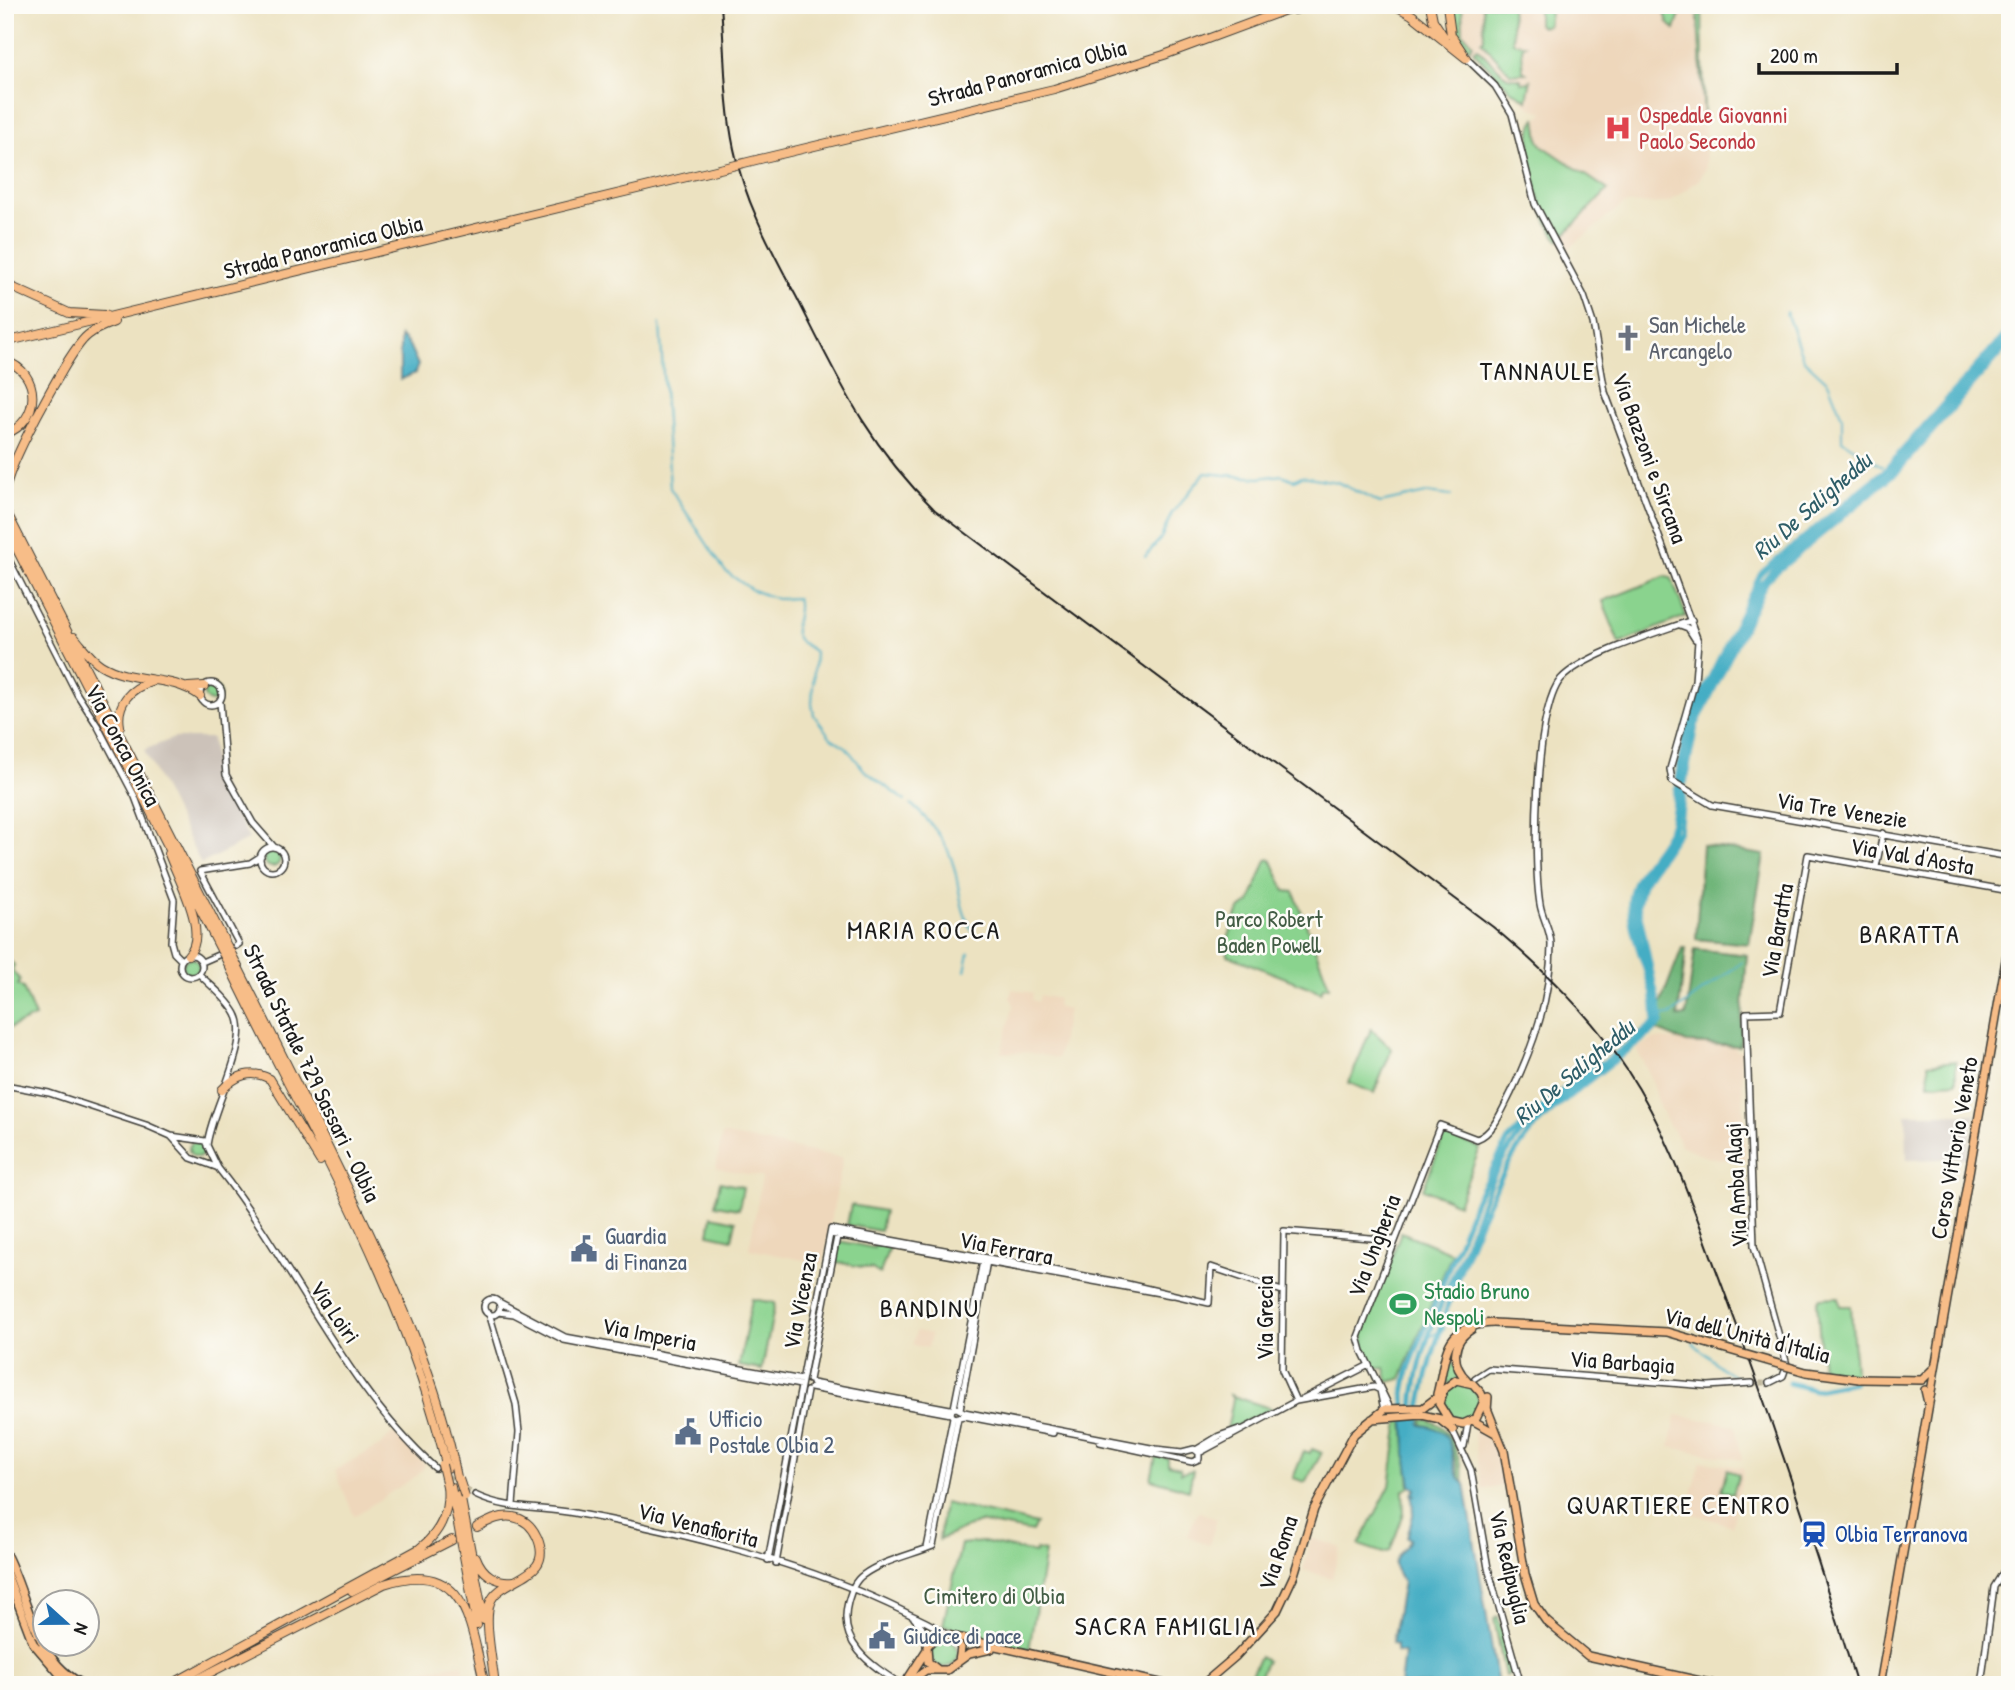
<svg xmlns="http://www.w3.org/2000/svg" width="2015" height="1690" font-family="'Patrick Hand',sans-serif">
<style>
.built{fill:#eed7bb}
.industrial{fill:#ccc2b9}
.green{fill:#8ad38e;stroke:#537855;stroke-width:2}
.forest{fill:#6fb579;stroke:#46684a;stroke-width:2}
.water{fill:#45adc4;stroke:#306470;stroke-width:2}
.lines{fill:none;stroke-linecap:round;stroke-linejoin:round}
.stream{stroke:#45adc4;stroke-width:2}
.canal{stroke:#45adc4;stroke-width:5}
.river{stroke:#45adc4;stroke-width:8}
.minor-tunnel{stroke:#c2baa0;stroke-width:5;stroke-dasharray:5 2.5;stroke-linecap:butt}
.minor-casing{stroke:#3b3a35;stroke-width:8}
.major-casing{stroke:#3b3a35;stroke-width:10}
.highway-casing{stroke:#3b3a35;stroke-width:10}
.minor{stroke:#fff;stroke-width:5}
.major{stroke:#f7bd88;stroke-width:7}
.highway{stroke:#f7bd88;stroke-width:8}
.rail{stroke:#1c1c1c;stroke-width:2}
.major-bridge-casing{stroke:#3b3a35;stroke-width:10;stroke-linecap:butt}
.highway-bridge-casing{stroke:#3b3a35;stroke-width:10;stroke-linecap:butt}
.major-bridge{stroke:#f7bd88;stroke-width:7}
.highway-bridge{stroke:#f7bd88;stroke-width:8}
.labels{text-anchor:middle;stroke-width:5;stroke-linejoin:round;paint-order:stroke}
.street-label{font-size:23px;fill:#1c1c1c;stroke:#fdfcf7}
.health-label{font-size:23px;fill:#be3a42;stroke:#fdfcf7;text-anchor:start}
.worship-label{font-size:23px;fill:#5b616d;stroke:#fdfcf7;text-anchor:start}
.park-label{font-size:23px;fill:#425c44;stroke:#fdfcf7}
.service-label{font-size:23px;fill:#4e5e75;stroke:#fdfcf7;text-anchor:start}
.leisure-label{font-size:23px;fill:#27864d;stroke:#fdfcf7;text-anchor:start}
.transit-label{font-size:23px;fill:#164399;stroke:#fdfcf7;text-anchor:start}
.water-label{font-size:24px;font-style:italic;fill:#2e5d68;stroke:#fdfcf7}
.quarter-label{font-size:26px;letter-spacing:2px;fill:#1c1c1c;stroke:#fdfcf7}
</style>
<rect width="100%" height="100%" fill="#fdfcf7"/>
<filter id="ink" filterUnits="userSpaceOnUse"><feTurbulence type="fractalNoise" baseFrequency=".0143" numOctaves="2"/><feDisplacementMap in="SourceGraphic" scale="14" xChannelSelector="R" yChannelSelector="G"/><feConvolveMatrix kernelMatrix="1 2 1 2 8 2 1 2 1" color-interpolation-filters="sRGB"/></filter>
<filter id="wash" filterUnits="userSpaceOnUse"><feTurbulence type="fractalNoise" baseFrequency=".00686" numOctaves="4" result="noise"/><feDisplacementMap in="SourceGraphic" scale="28" xChannelSelector="R" yChannelSelector="G"/><feGaussianBlur stdDeviation="1.57" result="paint"/><feColorMatrix in="noise" values="0 0 0 0 0 0 0 0 0 0 0 0 0 0 0 0 0 1.4 0 .05"/><feComposite in="paint" operator="in"/></filter>
<g filter="url(#wash)">
<rect width="100%" height="100%" fill="#ece2c1"/>
<path class="built" d="M1451,5h251l4,163 -8,13 -31,22 -43,1 -59,48 -8,-13 -24,-62 -5,-43 7,-14 10,-8 -14,-4 -73,-70z
M1012,989l21,4 -1,7 6,2 2,-7 18,4 -2,7 12,3 -10,49 -31,-6 -26,1 13,-49 -4,-6z
M1653,1039l82,4 1,7h5l5,112 -39,-5 -26,-12 -21,-36 -9,-32 -15,-28z
M722,1134l121,24 -20,106 -74,-15 13,-72 -46,-9z
M2010,1143v55l-6,-13 1,-37z
M916,1331l15,3 -3,14 -16,-3z
M1676,1415l59,10 7,35 -72,-13z
M1481,1426l20,23 5,36 -24,5 -9,-62z
M391,1435h6l28,30 -7,10 -64,41 -19,-46 46,-25z
M1701,1461l43,7 -12,58 -45,-14z
M1198,1511l19,8 -8,26 -22,-9z
M1311,1538l29,9 -8,31 -29,-8z
M463,1664l4,21h-74l-2,-11z"/>
<path class="industrial" d="M174,738h38l3,34 34,67 -48,25 -57,-114z
M1906,1114h69l-9,44 -59,2z"/>
<path class="green" d="M1451,5h11l1,28 10,11 -4,5 -15,-20z
M1511,5l2,37 12,3 -3,2 1,24 3,2 -15,1 -30,-33 3,-1 -1,-33 -3,-2z
M1538,5h13l-3,20 -6,2 -4,-3z
M1663,5h20l-8,25 -7,-7z
M1697,5h5l2,112z
M1477,48l30,29 14,2v4l9,-1 1,-3 -4,21 -17,-11 -37,-38z
M1536,118l3,23 4,5 65,44 -49,50c-19,-18 -40,-102 -23,-122z
M1666,576l5,1 15,39 -67,28 -16,-43z
M204 694a8 8 0 1 1 16 0a8 8 0 1 1-16 0Z
M264 859a8 8 0 1 1 16 0a8 8 0 1 1-16 0Z
M1271,859l14,32 9,1 35,94 -6,1 -2,5 -94,-37 1,-5 -4,-1 15,-39 11,-8 16,-42z
M5,956l9,9 -2,5 8,10 -2,5 5,3 12,29 -30,13z
M183 966a8 8 0 1 1 16 0a8 8 0 1 1-16 0Z
M1371,1029l21,20 -18,44 -25,-10z
M1956,1061v21l-27,2 -1,-20z
M1445,1134l35,14 -22,56 -35,-15z
M189 1149a8 8 0 1 1 16 0a8 8 0 1 1-16 0Z
M720,1182l23,5 -4,22 -24,-4z
M851,1205l33,6 -4,20 -33,-6z
M712,1216l24,5 -4,18 -23,-5z
M1401,1232l51,21 -51,126 -13,3 -3,-14 -11,1 -10,-22 -1,-14z
M839,1241l35,7v-4l15,3 -9,27 -8,-5 -36,-7z
M1839,1297l1,9h11l4,66 -3,4 -30,-4 -5,-71 3,-3z
M752,1299l23,4 -13,67 -23,-4z
M1452,1346v17l10,15 -20,8z
M1443 1402a18 18 0 1 1 36 0a18 18 0 1 1-36 0Z
M1230,1395l42,14 -45,21 6,-31z
M1399,1420h5l6,67 -7,4 1,22 -14,38 -7,2 -24,-8 31,-59z
M1421,1420c32,-1 38,38 43,63l-4,-3c-6,-23 -7,-53 -37,-55z
M1312,1449l10,4 -17,29 -12,-4 11,-27 6,2z
M1156,1456l12,2v7l12,3 1,5 12,-3 -4,20 -38,-11z
M1727,1470l12,4 -6,20 -12,-4z
M944,1503l92,21 -4,8 -53,-10 -40,18z
M983,1542l52,11 1,-3 9,2 -16,98 -50,-11v-3l-36,-11 18,-81z
M1498,1617l16,56 -9,3 -11,-57z
M930 1653a14 14 0 1 1 28 0a14 14 0 1 1-28 0Z
M1260,1657l7,4 -11,21 -7,-4z"/>
<path class="forest" d="M1702,845l62,10 -15,89 -53,-5z
M1682,948h4l-8,69 8,-1 9,-67 52,6 -7,91 -53,-3 -36,-15z"/>
<path class="water" d="M400,336l9,9 9,20 -3,8 -15,7z
M1405,1420h13l3,5c45,3 21,43 44,59l33,201h-98l4,-32 -8,-1v-8l-4,-1 11,-61 -9,-17c2,-13 13,-16 16,-26l-3,-1 6,-23 -1,-20h4l-4,-1 4,-5 -5,-3 -5,-32z"/>
<g class="lines">
<path class="stream" d="M1786,312l17,47 25,23 14,35v23l40,26
M660,324l10,164 55,83 27,19 25,9 20,-1c5,13 -6,28 0,40 3,5 13,9 18,14l-3,52 2,11 17,23 15,9 18,23 41,31
M1885,473v4
M1145,557l16,-19 11,-25 33,-40 54,5 23,-3 12,5 8,-4 35,6 43,21 46,-10 25,3
M911,804c20,18 36,37 43,63 6,22 6,45 19,64
M965,971l4,-18
M1660,1017l12,-3 70,-52
M1430,1337l15,-9
M1693,1343l32,28 15,9"/>
<path class="canal" d="M2010,328l-125,142 -124,103 -74,151 -10,54 8,5 11,-57 72,-147 130,-108 112,-128
M1676,788l8,4 -5,39 -36,53 -5,21 24,117c-12,15 -30,25 -45,37 -26,20 -54,41 -78,64 -51,48 -111,226 -121,297h-13l-1,-26 4,-23 68,-172 32,-59 44,-42 40,-30 22,-11 40,-34c5,-41 -26,-79 -24,-122 2,-30 30,-48 41,-76 4,-11 4,-25 5,-37z
M1789,1383l27,7 38,-8
M1413,1411c2,-56 30,-110 51,-161 14,-36 26,-75 49,-106 19,-27 50,-47 75,-67"/>
<path class="river" d="M1588,1077l70,-54 2,-6 -22,-79 -3,-44 6,-16 30,-44 21,-111 67,-135 23,-27 103,-84 125,-140"/>
</g>
</g>
<g filter="url(#ink)">
<g class="lines">
<path class="minor-tunnel" d="M1752,1383h17
M435,1468l40,27"/>
<g class="minor-casing">
<path id="minor" d="M1466,58l29,28 17,28 23,90 49,92 9,27 12,69 93,249 -3,40 -25,88 2,12 40,24 298,52
M5,552l72,142 20,31 38,72 39,103 -3,42 3,11 7,7
M1680,625l8,3 7,11
M200 694a11 11 0 1 1 22 0a11 11 0 1 1-22 0Z
M220,702l6,73 27,48 21,24
M260 859a12 12 0 1 1 24 0a12 12 0 1 1-24 0Z
M1876,867l7,-34
M236,946l3,-2 -39,-73 50,-8 11,-7
M180 966a11 11 0 1 1 22 0a11 11 0 1 1-22 0Z
M202,962l16,-7
M199,974c12,12 29,25 37,40 16,28 -26,97 -29,132
M5,1085l44,8 97,32 25,11 20,22 25,9
M171,1136l34,5 13,27c76,95 125,217 217,300
M830,1234l341,61
M484 1307a8 8 0 1 1 16 0a8 8 0 1 1-16 0Z
M497,1301l68,36 237,43
M498,1312l16,2 50,26 236,45
M489,1313l27,91 3,28 -6,73
M1475,1378l14,-9 219,17 44,-3
M809,1380l29,-148
M812,1383l138,26 7,-1 7,4 192,37 26,3 12,-3 5,4
M1769,1383l14,-7 4,-11 -33,-119 -8,-233 34,-1 28,-157 202,36
M811,1388l140,26
M1302,1399l67,-34
M1296,1401l-14,-31 2,-139 111,9
M954,1408l29,-147
M1390,1408l-28,-57 -4,-14 82,-212 37,14c17,-6 26,-31 34,-46 22,-46 40,-96 40,-148 0,-15 -9,-27 -11,-41 -7,-42 -6,-194 21,-225 23,-25 98,-47 131,-59
M952,1409l-1,5 3,4 10,-2 89,17
M960,1409l27,-148
M1451,1427l20,43 17,98 33,117
M1100,1442l92,20 7,-3v-6
M1464,1446l4,-23
M1196,1450l23,-14 20,-7
M1199,1453l97,-52 78,-14 6,3 4,20
M475,1495c30,15 67,12 99,18 112,20 229,49 331,99 14,7 30,13 42,23
M927,1548l26,-131
M768,1560l63,-331 292,54 86,20 2,-36 71,24
M776,1563l31,-172
M914,1618l8,9 5,19
M902,1685c-31,-20 -65,-41 -54,-83 3,-10 6,-21 15,-27 19,-14 48,-20 70,-29l25,-128
M1981,1685l13,-98 16,-26"/>
</g>
<g class="major-casing">
<path id="major" d="M1859,1379l63,1 12,-12
M1467,1380c-16,-15 -16,-39 5,-51
M1925,1390l3,13
M1437,1394c11,-41 4,-68 56,-71
M1487,1411l1,-14
M1372,1419l50,-4 41,9 13,-6 7,-15
M1439,1419l14,11
M1449,1420l-10,-16 4,-14 13,-10 17,4 8,9 23,58 21,123 9,30 12,17 42,35 130,29
M1472,1420l25,14
M5,1552c24,45 28,109 80,133
M5,1569l28,74 36,42
M954,1638l7,10 -2,13
M937,1669l-9,-7 -1,-16 10,-10 10,-1 222,50
M906,1682l20,-31
M905,1685l21,-15h21l22,-16 22,-5
M1202,1685l34,-29 41,-45 17,-36 20,-66 40,-75 31,-25 38,-1 17,-13
M1880,1685l130,-748"/>
</g>
<g class="highway-casing">
<path id="highway" d="M1394,5l18,10 54,43
M1430,5l3,15 11,17
M1447,5l4,30 12,18
M1295,10l17,-5
M760,159l294,-70 110,-34 135,-50
M5,284l64,29 36,2
M5,342l719,-174
M5,361c37,11 36,61 0,73
M5,493c1,-25 59,-131 77,-152 8,-10 21,-15 32,-19
M5,509l222,437
M5,526l216,424
M74,637c9,10 16,21 27,28 31,19 70,9 99,31
M188,687l16,-1
M120,726c-4,-22 10,-38 31,-44
M169,854c9,25 41,80 19,101
M231,953c42,84 84,167 125,252 42,88 82,175 101,272
M225,957c80,168 180,329 222,511
M222,1090c14,-15 29,-21 48,-11l50,82
M451,1487l26,138
M460,1494l24,126
M477,1527c12,-6 22,-12 36,-10 11,2 19,9 24,20 19,43 -38,39 -47,66 -6,17 2,56 4,75
M476,1557c6,17 20,26 38,24
M352,1591l100,-51
M170,1685l249,-136c21,-16 31,-37 28,-63
M186,1685l198,-101c85,-28 86,44 101,101"/>
</g>
<use href="#minor" class="minor"/>
<use href="#major" class="major"/>
<use href="#highway" class="highway"/>
<path class="rail" d="M721,5c4,48 3,98 13,144 11,53 37,100 62,147 42,83 71,148 139,214l558,417c50,42 98,88 134,143 44,66 68,144 96,218 49,131 93,263 134,397"/>
<g class="major-bridge-casing">
<path id="major-bridge" d="M1493,1323l174,9 139,40 53,7"/>
</g>
<g class="highway-bridge-casing">
<path id="highway-bridge" d="M724,168l36,-9
M227,946l4,7
M221,950l4,7
M442,1465l5,21
M459,1479l6,18"/>
</g>
<use href="#major-bridge" class="major-bridge"/>
<use href="#highway-bridge" class="highway-bridge"/>
</g>
</g>
<defs>
<g id="hospital-bare" transform="scale(2.1)"><path d="M-5-5h3v3.5h4V-5h3V5h-3V1.5h-4V5h-3Z" fill="#e0444e" stroke="#fdfcf7" stroke-width="2.5" paint-order="stroke"/></g>
<g id="church-bare" transform="scale(2.1)"><path d="M-1.2-6h2.4v3.5h3.3v2.4h-3.3V6h-2.4V-.1h-3.3v-2.4h3.3Z" fill="#6b7280" stroke="#fdfcf7" stroke-width="2.5" paint-order="stroke"/></g>
<g id="civic-bare" transform="scale(2.1)"><path d="M-.6-6.5H3V-4.5H.6V-3L4-1V1h2V6H-6V1h2V-1L-.6-3ZM-1.2 2.5V6h2.4V2.5Z" fill="#5c6f8a" stroke="#fdfcf7" stroke-width="2.5" paint-order="stroke"/></g>
<g id="stadium-bare" transform="scale(2.1)"><path d="M0-5a6.5 5 0 1 0 0 10a6.5 5 0 1 0 0-10ZM-3.5-1.8h7v3.6h-7Z" fill="#2e9e5b" stroke="#fdfcf7" stroke-width="2.5" paint-order="stroke"/></g>
<g id="station-bare" transform="scale(2.1)"><path d="M-3-6H3Q5-6 5-4V2Q5 4 3 4L4.5 6H3L1.5 4h-3L-3 6H-4.5L-3 4Q-5 4-5 2V-4Q-5-6-3-6ZM-3.5-4v3h7v-3ZM-3.5 1v1.5H-2V1ZM2 1v1.5H3.5V1Z" fill="#1a4fb4" stroke="#fdfcf7" stroke-width="2.5" paint-order="stroke"/></g>
</defs>
<g fill-rule="evenodd">
<use href="#hospital-bare" x="1618" y="128"/>
<use href="#church-bare" x="1628" y="338"/>
<use href="#civic-bare" x="584" y="1249"/>
<use href="#stadium-bare" x="1403" y="1304"/>
<use href="#civic-bare" x="688" y="1432"/>
<use href="#station-bare" x="1814" y="1534"/>
<use href="#civic-bare" x="882" y="1636"/>
</g>
<g class="labels">
<g class="street-label">
<text transform="translate(1027 73) rotate(-15)" y="8">Strada Panoramica Olbia</text>
<text transform="translate(323 247) rotate(-14)" y="8">Strada Panoramica Olbia</text>
<text transform="translate(1650 458) rotate(70)" y="8">Via Bazzoni e Sircana</text>
<text transform="translate(123 745) rotate(62)" y="8">Via Conca Onica</text>
<text transform="translate(1842 810) rotate(9)" y="8">Via Tre Venezie</text>
<text transform="translate(1912 856) rotate(10)" y="8">Via Val d'Aosta</text>
<text transform="translate(1777 931) rotate(-80)" y="8">Via Baratta</text>
<text transform="translate(312 1073) rotate(64)" y="8">Strada Statale 729 Sassari - Olbia</text>
<text transform="translate(1954 1148) rotate(-80)" y="8">Corso Vittorio Veneto</text>
<text transform="translate(1736 1185) rotate(-93)" y="8">Via Amba Alagi</text>
<text transform="translate(1374 1246) rotate(-69)" y="8">Via Ungheria</text>
<text transform="translate(1006 1248) rotate(11)" y="8">Via Ferrara</text>
<text transform="translate(800 1301) rotate(-79)" y="8">Via Vicenza</text>
<text transform="translate(335 1312) rotate(56)" y="8">Via Loiri</text>
<text transform="translate(1265 1318) rotate(-90)" y="8">Via Grecia</text>
<text transform="translate(649 1334) rotate(11)" y="8">Via Imperia</text>
<text transform="translate(1747 1335) rotate(14)" y="8">Via dell'Unità d'Italia</text>
<text transform="translate(1622 1362) rotate(4)" y="8">Via Barbagia</text>
<text transform="translate(698 1525) rotate(14)" y="8">Via Venafiorita</text>
<text transform="translate(1278 1553) rotate(-71)" y="8">Via Roma</text>
<text transform="translate(1510 1567) rotate(77)" y="8">Via Redipuglia</text>
</g>
<g class="health-label">
<text x="1639" y="123">Ospedale Giovanni<tspan x="1639" dy="26">Paolo Secondo</tspan></text>
</g>
<g class="worship-label">
<text x="1649" y="333">San Michele<tspan x="1649" dy="26">Arcangelo</tspan></text>
</g>
<g class="park-label">
<text x="1269" y="927">Parco Robert<tspan x="1269" dy="26">Baden Powell</tspan></text>
<text x="994" y="1604">Cimitero di Olbia</text>
</g>
<g class="service-label">
<text x="605" y="1244">Guardia<tspan x="605" dy="26">di Finanza</tspan></text>
<text x="709" y="1427">Ufficio<tspan x="709" dy="26">Postale Olbia 2</tspan></text>
<text x="903" y="1644">Giudice di pace</text>
</g>
<g class="leisure-label">
<text x="1424" y="1299">Stadio Bruno<tspan x="1424" dy="26">Nespoli</tspan></text>
</g>
<g class="transit-label">
<text x="1835" y="1542">Olbia Terranova</text>
</g>
<g class="water-label">
<text transform="translate(1812 506) rotate(-41)" y="8">Riu De Saligheddu</text>
<text transform="translate(1574 1072) rotate(-40)" y="8">Riu De Saligheddu</text>
</g>
<g class="quarter-label">
<text x="1538" y="380">TANNAULE</text>
<text x="924" y="939">MARIA ROCCA</text>
<text x="1910" y="943">BARATTA</text>
<text x="930" y="1317">BANDINU</text>
<text x="1679" y="1514">QUARTIERE CENTRO</text>
<text x="1166" y="1635">SACRA FAMIGLIA</text>
</g>
</g>
<rect width="2015" height="1690" fill="none" stroke="#fdfcf7" stroke-width="28"/>
<g transform="translate(66 1623) rotate(111)"><circle r="33" fill="#fdfcf7" stroke="#a3a29f" stroke-width="2"/>
<path d="M0-5L12 26L0 18L-12 26Z" fill="#1f6fb2"/>
<text y="-10" font-size="19" font-weight="bold" text-anchor="middle" fill="#1c1c1c">N</text>
</g>
<path d="M1759 63v10h138v-10" fill="none" stroke="#1c1c1c" stroke-width="3.5"/>
<text x="1770" y="63" font-size="21" fill="#1c1c1c" stroke="#fdfcf7" stroke-width="5" paint-order="stroke">200 m</text>
</svg>
